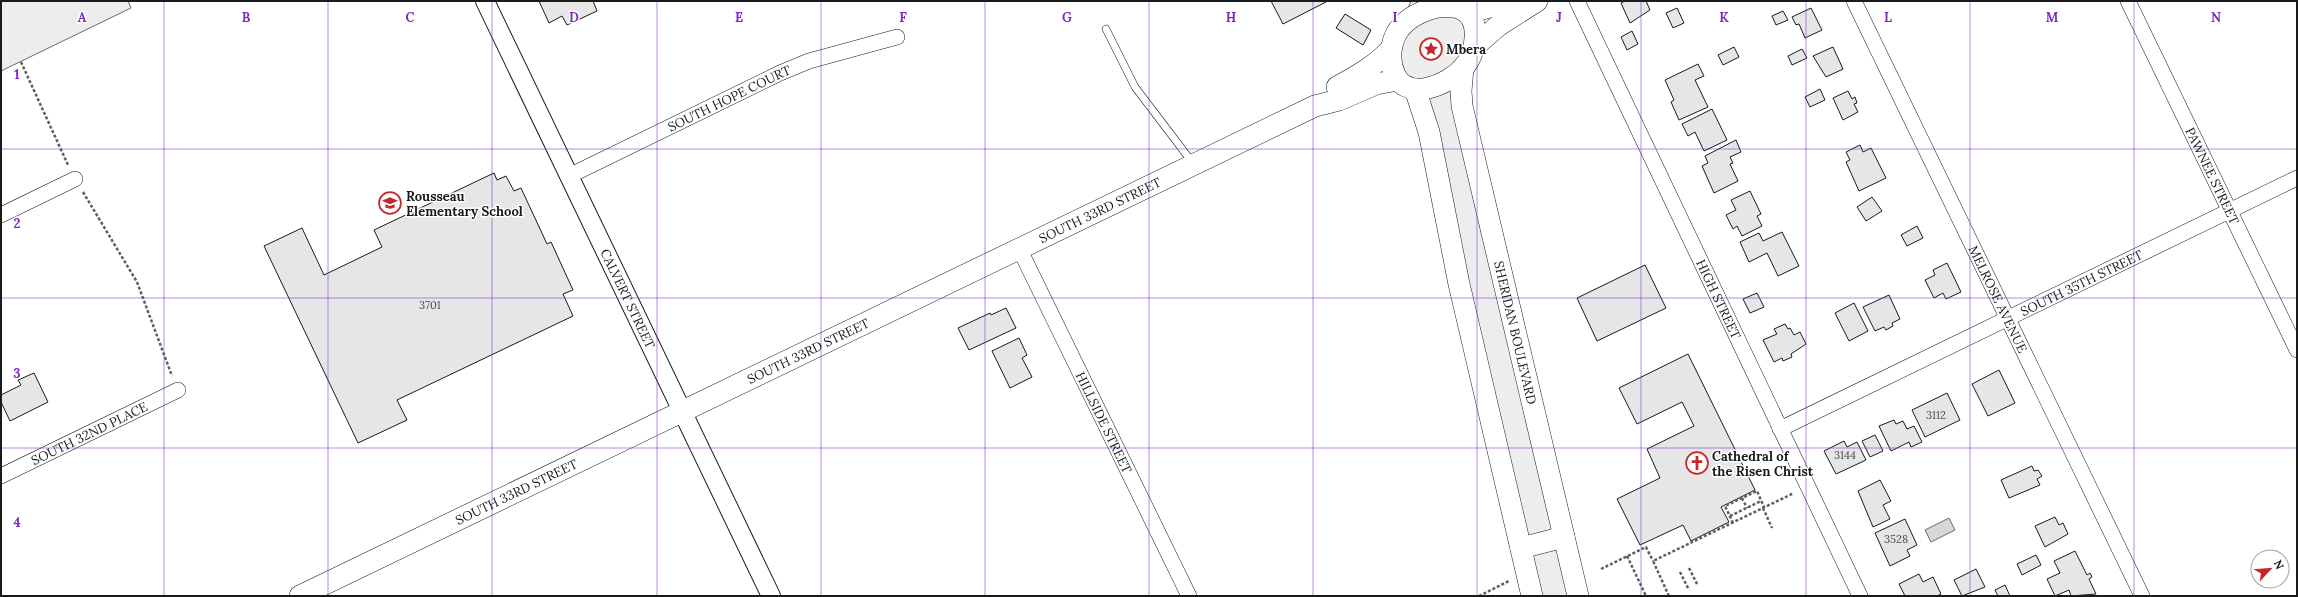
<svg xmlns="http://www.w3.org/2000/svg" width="2298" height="597" font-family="Lora,serif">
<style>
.built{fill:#ededed;stroke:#6a6a6a}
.water{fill:#d7d7d7;stroke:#6a6a6a}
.building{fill:#e6e6e6;stroke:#1a1a1a}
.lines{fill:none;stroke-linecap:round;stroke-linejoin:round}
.service-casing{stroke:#1a1a1a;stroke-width:8}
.minor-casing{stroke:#1a1a1a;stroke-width:16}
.tertiary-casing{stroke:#1a1a1a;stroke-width:20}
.secondary-casing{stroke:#1a1a1a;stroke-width:22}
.path{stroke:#5f5f5f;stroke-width:2.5;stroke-dasharray:3 2;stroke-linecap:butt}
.service{stroke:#fff;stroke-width:7}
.minor{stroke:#fff;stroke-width:15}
.tertiary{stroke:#fff;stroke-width:18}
.secondary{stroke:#fff;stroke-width:21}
.grid{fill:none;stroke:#7b2cbf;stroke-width:1;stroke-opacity:0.55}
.labels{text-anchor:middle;stroke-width:3;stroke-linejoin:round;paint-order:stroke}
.number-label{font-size:11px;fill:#4d4d4d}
.poi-label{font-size:13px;font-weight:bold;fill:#1a1a1a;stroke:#fff;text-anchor:start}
.street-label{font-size:13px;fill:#1a1a1a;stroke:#fff}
.grid-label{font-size:13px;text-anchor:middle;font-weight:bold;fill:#7b2cbf;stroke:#fff;stroke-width:3;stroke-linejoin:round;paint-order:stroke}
</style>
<rect width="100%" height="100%" fill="#fff"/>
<path class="built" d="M1,1h127l3,7 -130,63z
M1411,1h46l10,12 -4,55 115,528h-46l-103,-464 -38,-83z"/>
<path class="water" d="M1949,518l6,12 -24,12 -6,-12z"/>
<path class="building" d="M539,1h54l4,10 -30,14 -5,-9 -13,7z
M1271,1h54l1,1 -43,22z
M1625,1h21l4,9 -20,13 -9,-20z
M1677,8l7,15 -11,5 -7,-15z
M1811,8l11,22 -17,8 -6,-14 -3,1 -4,-8z
M1783,11l5,9 -12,5 -4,-9z
M1345,14l26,16 -8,15 -27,-17z
M1632,31l6,13 -11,6 -6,-13z
M1734,47l5,10 -16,8 -5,-10z
M1833,47l10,22 -17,8 -13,-21z
M1802,49l5,9 -15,7 -4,-9z
M1698,64l6,12 -9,4 13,27 -29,13 -8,-18 3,-2 -9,-20z
M1820,89l5,11 -15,7 -5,-10z
M1848,91l4,8 3,-2 2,6 -3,1 4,8 -15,8 -10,-22z
M1712,109l15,31 -23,11 -9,-19 -7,4 -6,-12z
M1736,140l5,12 -11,5 3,6 -3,1 8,17 -24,12 -12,-27 6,-3 -3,-7z
M1860,145l3,7 8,-4 15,30 -27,13 -13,-29 4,-2 -4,-8z
M494,173l3,7 9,-4 8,15 7,-3 26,56 4,-2 22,48 -10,4 10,22 -176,84 10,20 -49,23 -94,-197 38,-18 22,47 58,-28 -8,-17z
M1750,191l11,23 -4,2 5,10 -20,10 -5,-10 -4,3 -7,-14 10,-5 -5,-10z
M1872,197l10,14 -16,10 -9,-14z
M1917,226l6,12 -16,8 -6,-11z
M1782,232l17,34 -21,10 -11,-23 -18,9 -9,-20 19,-9 4,8z
M1947,263l14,29 -15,7 -3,-6 -9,5 -9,-18 10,-5 -2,-5z
M1645,265l21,43 -69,33 -20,-43z
M1757,293l7,14 -14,6 -7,-14z
M1889,295l11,24 -8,4 1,3 -7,4 -2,-3 -9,4 -12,-24z
M1854,303l14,28 -19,10 -14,-28z
M1006,308l10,20 -47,22 -11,-22 32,-15 1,2z
M1785,324l3,5 2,-1 4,7 6,-3 6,12 -15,10 1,3 -9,4 -1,-3 -8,4 -11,-22 14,-6 -3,-5z
M1019,338l8,17 -5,3 10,19 -22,11 -18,-37z
M1688,354l67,136 -34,17 8,15 -38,19 -8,-16 -43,20 -23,-46 43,-21 -13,-29 47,-23 -12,-24 -45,22 -18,-36z
M1999,370l16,33 -27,13 -16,-32z
M34,373l14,29 -38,19 -9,-19v-7l20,-10 -3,-5z
M1947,393l13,27 -35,17 -13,-27z
M1894,420l2,4 7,-3 4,8 7,-3 8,16 -11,5 -2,-5 -18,9 -12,-25z
M1875,435l8,16 -13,6 -8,-16z
M1844,441l3,6 10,-5 9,18 -30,14 -12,-23z
M2032,466l2,5 4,-1 4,6 -5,3 3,6 -31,13 -8,-18z
M1880,480l11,21 -8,4 7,14 -17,8 -15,-36z
M2055,517l4,8 4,-2 5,11 -23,13 -10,-21z
M1905,519l12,26 -10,5 3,6 -20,10 -15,-33z
M2075,551l12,24 3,-2 2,4 -3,2 7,15 -25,2 -2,-6 -14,6 -8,-17 13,-6 -6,-12z
M2036,555l5,10 -19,10 -5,-11z
M1976,569l9,18 -23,9 -8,-16z
M1919,574l4,8 10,-5 8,17 -4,2h-32l-6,-12z
M2005,585l5,11h-12l-3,-6z"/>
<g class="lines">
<g class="service-casing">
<path id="service" d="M1106,29l29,58 57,75"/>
</g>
<g class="minor-casing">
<g id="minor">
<path id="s1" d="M1577,1l283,595"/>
<path id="s2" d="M1854,1l288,595"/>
<path id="s3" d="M2128,1l169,349"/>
<path id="s4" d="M569,176l211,-103 29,-12 88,-24"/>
<path d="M1,215l74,-36"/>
<path id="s5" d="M1019,248l170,348"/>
<path id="s6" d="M1780,429l517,-251"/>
<path id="s7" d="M1,476l177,-86"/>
</g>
</g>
<g class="tertiary-casing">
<g id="tertiary">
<path id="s8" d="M485,1l286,595"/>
</g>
</g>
<g class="secondary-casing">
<g id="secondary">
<path d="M1438,7c7,0 14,-1 21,1 24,8 18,46 4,60 -15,17 -55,34 -68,7 -6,-13 -5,-28 1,-41 9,-16 24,-23 42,-27z"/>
<path d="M1467,13l45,-12"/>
<path d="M1475,46l23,-20 39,-25"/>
<path id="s9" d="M1463,68l-2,23 1,15 116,490"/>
<path d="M1337,87c20,-11 38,-21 54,-38"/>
<path d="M1415,89l14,43 30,152 73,312"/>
<path d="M1521,548l43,-11"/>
<path id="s10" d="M300,596l1015,-490 24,-6 37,-16 22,-4"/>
</g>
</g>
<path class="path" d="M21,62l47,103
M83,192l54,90 35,94
M1742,498l5,10
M1763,508l9,20
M1730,516l31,-15
M1733,523l-8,-17 32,-15 7,16
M1627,556l19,40
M1689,568l9,18
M1601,569l45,-22 7,14
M1680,572l9,18
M1479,596l30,-15
M1669,596l-16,-35 141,-68"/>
<use href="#service" class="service"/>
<use href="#minor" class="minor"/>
<use href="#tertiary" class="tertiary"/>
<use href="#secondary" class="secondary"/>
</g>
<path class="grid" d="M164,1v595M328,1v595M492,1v595M657,1v595M821,1v595M985,1v595M1149,1v595M1313,1v595M1477,1v595M1641,1v595M1806,1v595M1970,1v595M2134,1v595M1,149h2296M1,298h2296M1,448h2296"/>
<defs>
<g id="sight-ring" transform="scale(1.15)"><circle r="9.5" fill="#fff" stroke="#c62828" stroke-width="1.5"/><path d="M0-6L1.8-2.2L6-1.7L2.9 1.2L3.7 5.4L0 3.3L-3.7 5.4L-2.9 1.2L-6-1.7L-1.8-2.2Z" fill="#c62828"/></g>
<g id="school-ring" transform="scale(1.15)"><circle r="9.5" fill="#fff" stroke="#c62828" stroke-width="1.5"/><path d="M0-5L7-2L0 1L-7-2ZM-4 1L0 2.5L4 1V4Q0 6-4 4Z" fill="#c62828"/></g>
<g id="church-ring" transform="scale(1.15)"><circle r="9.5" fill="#fff" stroke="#c62828" stroke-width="1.5"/><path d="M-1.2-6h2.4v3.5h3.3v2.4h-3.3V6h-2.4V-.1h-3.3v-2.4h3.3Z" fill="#c62828"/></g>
</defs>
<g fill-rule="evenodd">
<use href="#sight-ring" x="1431" y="49"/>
<use href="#school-ring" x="390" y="203"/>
<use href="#church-ring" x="1697" y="463"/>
</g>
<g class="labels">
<g class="number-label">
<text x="430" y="309">3701</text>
<text x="1936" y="419">3112</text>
<text x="1845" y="459">3144</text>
<text x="1896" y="543">3528</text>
</g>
<g class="poi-label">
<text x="1446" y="54">Mbera</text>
<text x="406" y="201">Rousseau<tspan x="406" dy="15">Elementary School</tspan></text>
<text x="1712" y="461">Cathedral of<tspan x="1712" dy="15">the Risen Christ</tspan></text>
</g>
<g class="street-label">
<text dy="5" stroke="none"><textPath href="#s4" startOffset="178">SOUTH HOPE COURT</textPath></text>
<text dy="5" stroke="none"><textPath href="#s3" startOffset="194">PAWNEE STREET</textPath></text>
<text dy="5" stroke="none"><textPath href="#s10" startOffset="888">SOUTH 33RD STREET</textPath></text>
<text dy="5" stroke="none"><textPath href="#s6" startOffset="335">SOUTH 35TH STREET</textPath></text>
<text dy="5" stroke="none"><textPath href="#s8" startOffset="330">CALVERT STREET</textPath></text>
<text dy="5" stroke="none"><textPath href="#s1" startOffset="330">HIGH STREET</textPath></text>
<text dy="5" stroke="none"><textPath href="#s2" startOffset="331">MELROSE AVENUE</textPath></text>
<text dy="5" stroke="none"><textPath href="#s9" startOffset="271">SHERIDAN BOULEVARD</textPath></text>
<text dy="5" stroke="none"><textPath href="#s10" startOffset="564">SOUTH 33RD STREET</textPath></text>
<text dy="5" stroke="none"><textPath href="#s5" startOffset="194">HILLSIDE STREET</textPath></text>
<text dy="5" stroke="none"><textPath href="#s7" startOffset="98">SOUTH 32ND PLACE</textPath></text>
<text dy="5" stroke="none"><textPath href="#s10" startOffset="240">SOUTH 33RD STREET</textPath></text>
</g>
</g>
<g class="grid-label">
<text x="82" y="22">A</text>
<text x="246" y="22">B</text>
<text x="410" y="22">C</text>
<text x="574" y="22">D</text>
<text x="739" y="22">E</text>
<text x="903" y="22">F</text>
<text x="1067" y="22">G</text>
<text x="1231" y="22">H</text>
<text x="1395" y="22">I</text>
<text x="1559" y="22">J</text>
<text x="1724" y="22">K</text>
<text x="1888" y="22">L</text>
<text x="2052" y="22">M</text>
<text x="2216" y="22">N</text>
<text x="17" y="79">1</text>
<text x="17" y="228">2</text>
<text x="17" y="378">3</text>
<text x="17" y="527">4</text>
</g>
<rect width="2298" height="597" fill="none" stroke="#1a1a1a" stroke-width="4"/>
<g transform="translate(2270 569) rotate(64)"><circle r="19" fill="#ffffff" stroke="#a3a3a3"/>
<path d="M0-3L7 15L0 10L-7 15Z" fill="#c62828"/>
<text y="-6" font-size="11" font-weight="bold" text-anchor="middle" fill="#1a1a1a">N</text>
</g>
</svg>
